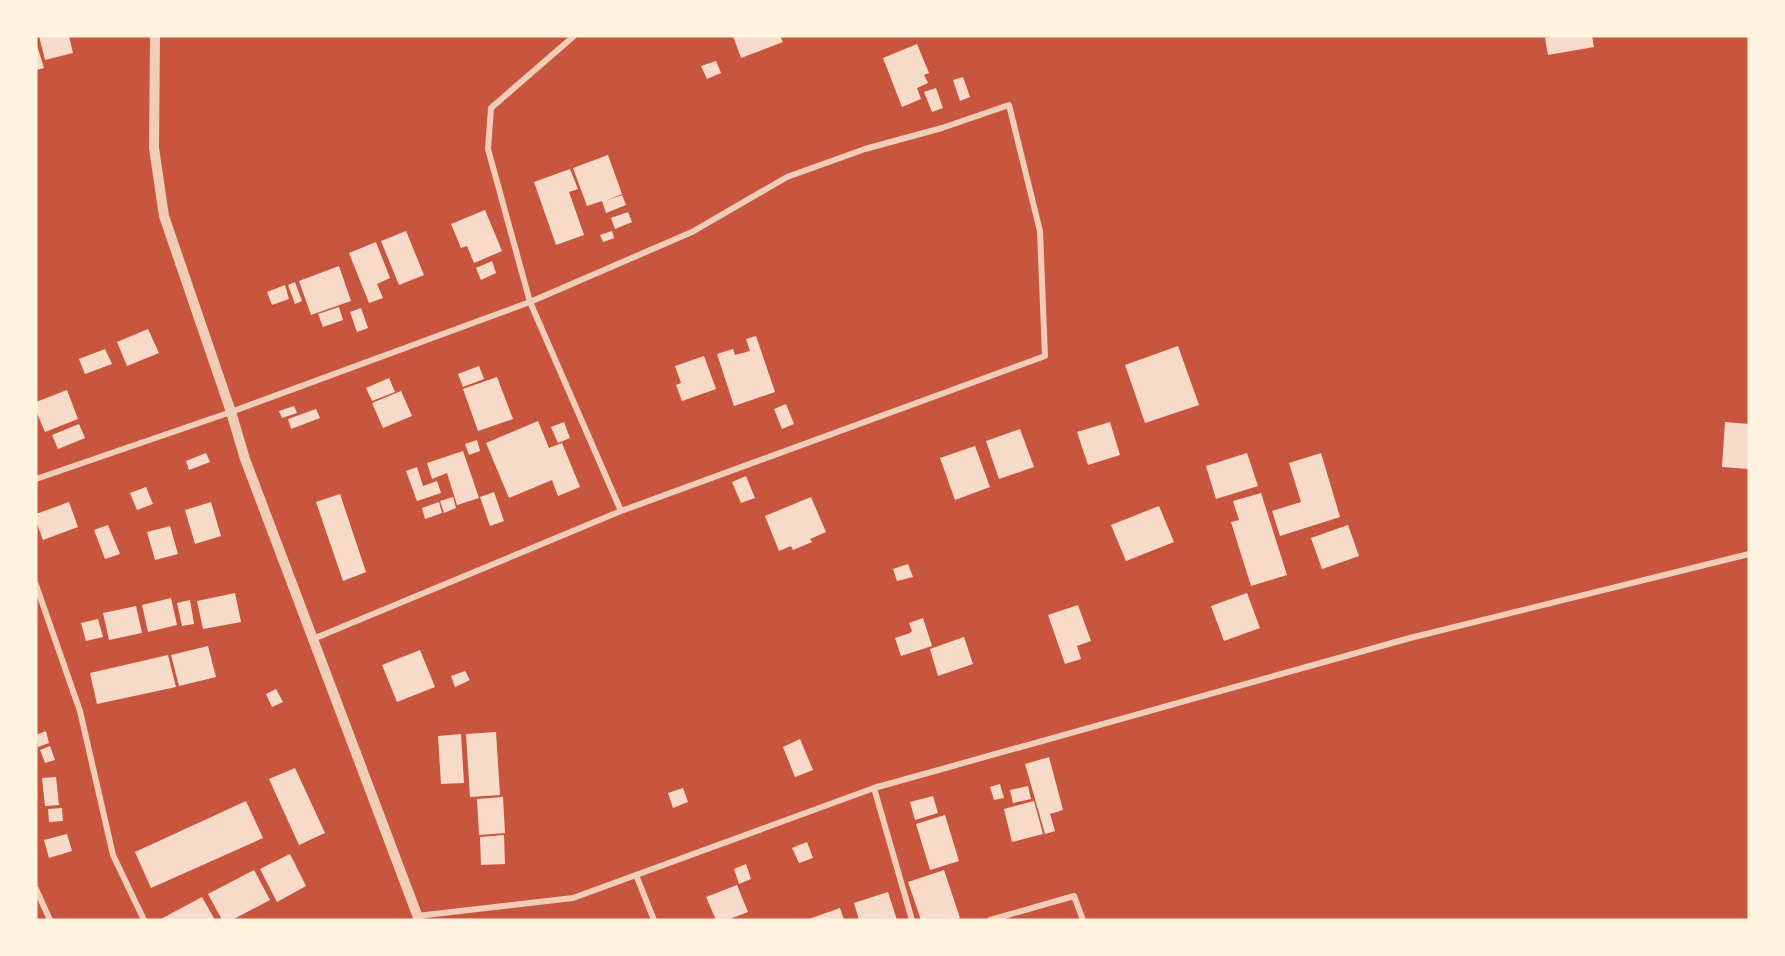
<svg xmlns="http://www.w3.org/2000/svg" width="1785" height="956" font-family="'Libre Baskerville',serif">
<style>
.building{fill:#f7dbc8}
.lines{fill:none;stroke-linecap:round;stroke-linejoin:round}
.minor{stroke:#f1ccb7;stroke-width:6}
.tertiary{stroke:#f1ccb7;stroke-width:10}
</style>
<rect width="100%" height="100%" fill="#c8553d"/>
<path class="building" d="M39,36h30l4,17 -28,7z
M733,36h47l3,6 -42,16z
M1556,36h36l2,11 -46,8 -3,-17z
M36,42l8,26 -8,2z
M917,44l12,29 -5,2 4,8 -11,5 4,11 -19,8 -19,-49z
M716,61l5,12 -14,6 -6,-13z
M963,77l7,20 -10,4 -7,-21z
M936,88l7,20 -11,4 -8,-20z
M608,155l14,39 -17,7 17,-6 4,10 -20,8 -4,-12 -15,5 -14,-38z
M570,169l8,20 -9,3 15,43 -28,10 -22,-63z
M485,210l17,41 -28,12 -7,-17 -6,2 -10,-24z
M628,212l4,10 -17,7 -4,-11z
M406,231l18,44 -25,10 -18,-44z
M612,231l2,7 -11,4 -3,-7z
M376,242l14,36 -13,6 6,14 -14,5 -20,-50z
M492,261l4,12 -15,7 -5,-12z
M339,266l12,35 -40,14 -12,-34z
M295,282l7,19 -7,3 -7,-19z
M285,285l4,14 -17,6 -5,-13z
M339,307l4,13 -20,7 -5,-13z
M361,308l7,20 -11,4 -7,-20z
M148,329l11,24 -32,13 -10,-24z
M756,336l19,56 -41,14 -17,-52 16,-5 2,6 15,-4 -4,-12z
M1178,346l21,59 -54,18 -20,-58z
M105,349l7,15 -27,10 -6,-15z
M704,356l12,33 -34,12 -6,-16 5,-2 -6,-17z
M479,366l5,13 -21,8 -5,-13z
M497,377l16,42 -35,12 -15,-42z
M389,378l6,14 -23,9 -6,-13z
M67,390l11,29 -33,13 -9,-21v-9z
M401,391l11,25 -29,12 -11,-25z
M786,404l8,20 -12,5 -8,-20z
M294,406l3,7 -15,5 -3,-7z
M316,409l4,9 -29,11 -3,-10z
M538,421l11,27 13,-5 18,44 -22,9 -6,-16 -43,18 -23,-55z
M564,422l6,16 -12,5 -7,-16z
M1110,422l10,33 -32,10 -11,-33z
M1725,422l24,2v45l-27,-2z
M79,424l6,14 -27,11 -6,-14z
M1020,429l14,38 -35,12 -13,-38z
M477,440l3,11 -11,4 -4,-11z
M975,446l15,41 -35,13 -15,-42z
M463,451l16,47 -22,7 -10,-32 -15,6 -5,-16z
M206,453l4,9 -21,8 -3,-9z
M1247,453l11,33 -42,13 -10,-33z
M1321,453l19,64 -60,19 -8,-25 29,-9 -12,-39z
M417,467l6,19 14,-5 4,12 -24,8 -11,-30z
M746,476l9,22 -14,5 -9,-21z
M146,487l7,17 -16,6 -7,-17z
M494,492l10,29 -14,5 -10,-29z
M1261,493l26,82 -36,11 -20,-64 8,-2 -6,-19z
M340,494l26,78 -23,9 -27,-79z
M453,497l3,11 -12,5 -4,-12z
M811,497l15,35 -16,7 2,3 -19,8 -2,-4 -12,5 -14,-35z
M69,502l9,25 -35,13 -7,-19v-7z
M211,502l10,34 -26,8 -10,-34z
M439,502l3,11 -17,6 -3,-11z
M1159,506l15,36 -48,19 -15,-36z
M108,525l12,29 -15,5 -11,-29z
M1348,525l11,31 -37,13 -11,-31z
M170,526l8,28 -23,6 -8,-28z
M908,564l5,13 -16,4 -4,-12z
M235,593l6,29 -38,7 -6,-28z
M1247,593l13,35 -36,13 -13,-35z
M171,598l6,27 -29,7 -6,-27z
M190,600l4,24 -12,2 -5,-23z
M1078,605l13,36 -14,5 4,13 -16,5 -17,-49z
M136,606l6,27 -33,7 -6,-27z
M923,618l9,28 -31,10 -6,-18 15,-5 2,-2 -3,-8z
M98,619l5,18 -17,4 -5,-18z
M964,637l9,27 -35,12 -8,-27z
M208,646l8,31 -37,9 -8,-31z
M420,650l15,37 -38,15 -15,-37z
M168,655l8,32 -79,17 -7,-31z
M465,671l5,9 -15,7 -4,-11z
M276,689l7,13 -11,5 -6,-13z
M46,731l3,12 -11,4 -2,-12z
M496,732l4,63 -30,2 -4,-63z
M461,734l3,49 -23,1 -3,-48z
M800,739l13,31 -18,7 -12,-30z
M50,746l5,14 -10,3 -5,-13z
M1049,757l14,53 -13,4 5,17 -10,3 -20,-70z
M295,768l30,65 -26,12 -30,-66z
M56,777l3,28 -14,1 -3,-28z
M1000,784l4,14 -10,2 -4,-13z
M1028,786l3,13 -18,4 -3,-13z
M683,788l5,14 -15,6 -5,-15z
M933,796l5,17 -23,7 -5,-18z
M503,797l2,36 -26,2 -2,-36z
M246,801l17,37 -112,50 -16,-36z
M1034,801l9,33 -31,8 -8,-33z
M62,808l1,13 -14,1 -1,-13z
M945,815l14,46 -29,9 -14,-46z
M67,834l5,17 -23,7 -5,-18z
M504,835l1,29 -24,1 -1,-28z
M807,842l6,16 -14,5 -7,-15z
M290,854l16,32 -29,16 -17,-33z
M746,864l5,15 -12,5 -5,-15z
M254,870l16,30 -38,20h-10l-14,-26z
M944,870l16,48 -6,2h-33l-13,-38z
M737,885l11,27 -21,8h-11l-10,-23z
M888,892l9,28h-38l-5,-17z
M202,897l13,23h-56z
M840,908l4,12h-38z"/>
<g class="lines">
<path class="minor" d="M36,479l195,-67 299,-110 162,-70 95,-55 78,-28 77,-21 67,-23 31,126 5,125 -424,155
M36,585l44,126 33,144 31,65
M313,639l308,-128 -91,-209 -42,-153 3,-41 83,-72
M874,788l536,-150 339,-84
M636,875l18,45
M36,889l14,31
M417,916l156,-18 301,-110 38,132
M990,920l84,-24 9,24"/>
<path class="tertiary" d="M155,36l-1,112 10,68 67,196 14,47 174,461"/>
</g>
<rect width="1785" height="956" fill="none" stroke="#fff3e0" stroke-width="75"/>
</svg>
